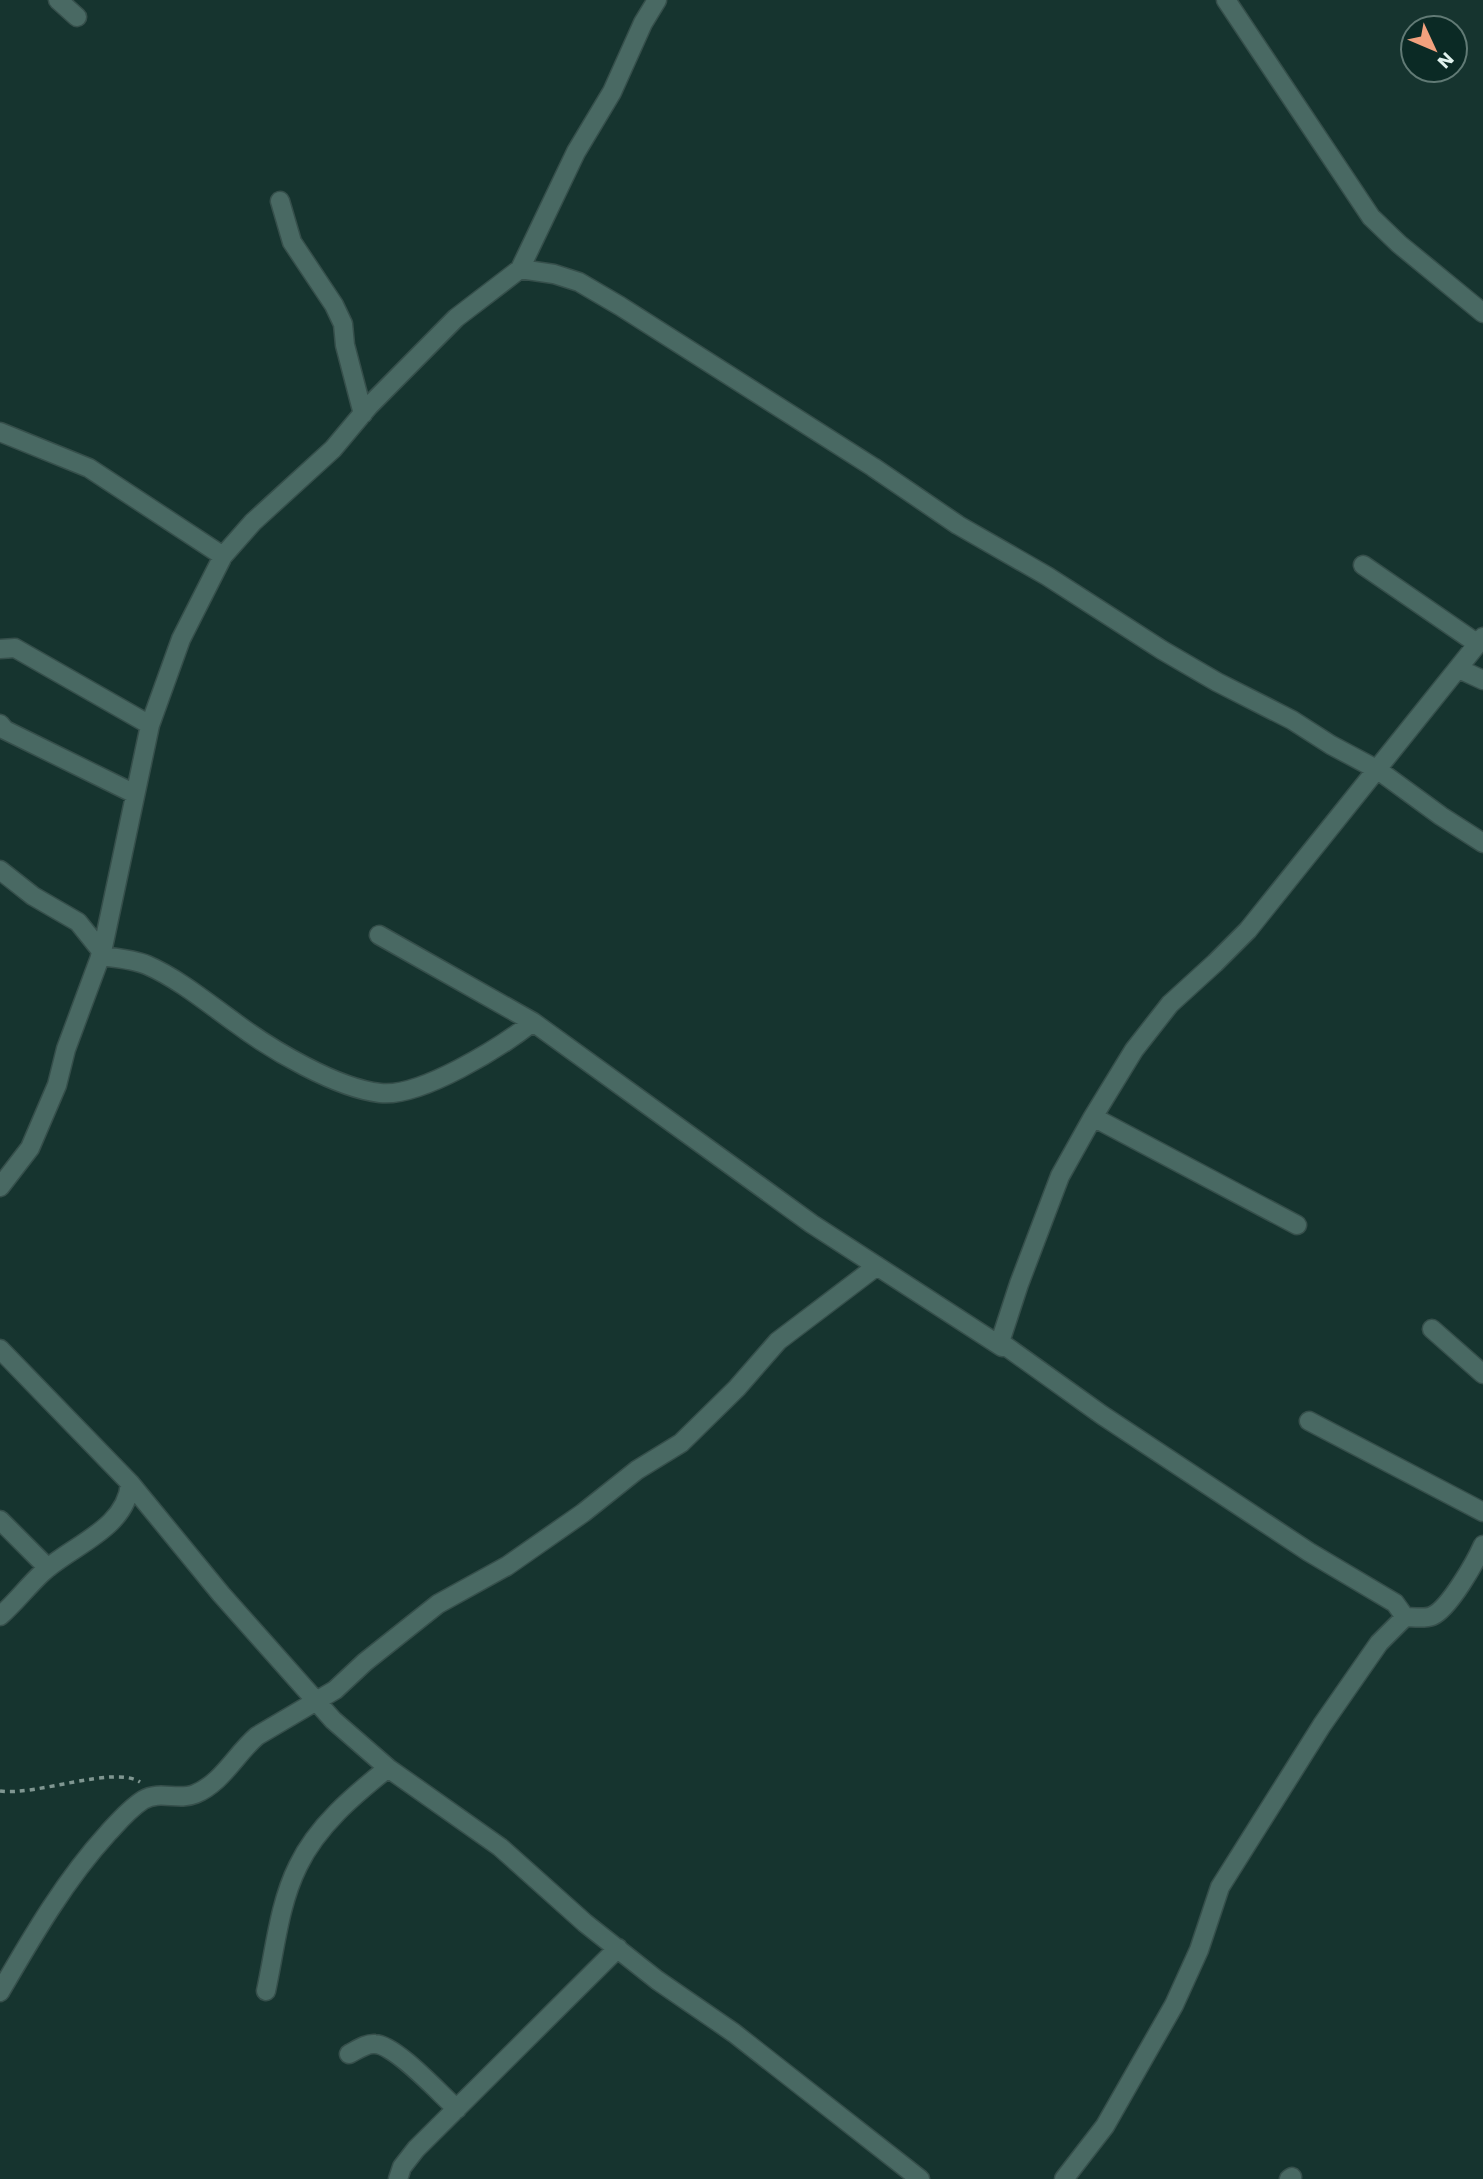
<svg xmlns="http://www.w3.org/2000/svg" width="1483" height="2179" font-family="'Work Sans',sans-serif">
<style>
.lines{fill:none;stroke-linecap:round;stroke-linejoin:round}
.minor-casing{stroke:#364f4b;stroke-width:21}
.path{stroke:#7f9691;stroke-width:3.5;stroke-dasharray:5 5;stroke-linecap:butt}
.minor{stroke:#496963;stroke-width:18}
</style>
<rect width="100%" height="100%" fill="#16342f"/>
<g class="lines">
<g class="minor-casing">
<path id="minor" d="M58,0l19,17
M1226,0l145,217 28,27 84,69
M280,201l12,41 42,63 9,19 2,21 18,69
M520,269l34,5 25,8 41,24 253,161 85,58 89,51 115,74 55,32 75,38 39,25 47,25 63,46 42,27
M0,432l89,36 134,88
M1363,565l115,79
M0,649l15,-1 135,77
M1459,669l24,11
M0,724l5,6 130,64
M0,870l33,26 45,26 24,30
M379,935l154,87
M100,956c16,2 33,3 47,9 32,14 62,39 90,59 35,26 99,64 143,69 40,5 121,-46 153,-71l279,202 190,123 -2,-5
M1093,1117l204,108
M0,1187l30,-39 27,-63 9,-36 36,-97 48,-227 31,-86 42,-83 30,-34 80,-73 36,-43 87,-88 64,-49 56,-117 36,-60 31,-69 14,-23
M1432,1329l51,45
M0,1349l130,134 91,111 112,126 55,48 112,79 85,76 72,57 77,53 186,146
M1309,1421l174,91
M0,1520l48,48
M0,1616c15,-13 27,-29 42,-43 28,-27 85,-44 88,-90
M1405,1617c7,0 20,2 27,-1 17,-7 44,-55 51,-71
M266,1991c9,-41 13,-87 32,-125 19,-40 56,-71 90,-98
M0,1992c32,-55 65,-112 108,-159 11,-12 21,-24 35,-33 17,-10 35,1 52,-6 27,-11 40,-39 62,-58l78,-46 30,-28 73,-58 69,-38 76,-53 54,-43 44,-27 56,-55 41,-47 99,-75
M349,2054c8,-4 17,-11 26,-10 21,1 65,50 82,65
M398,2179l4,-12 14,-18 202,-201
M1064,2179l41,-53 69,-121 25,-55 21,-63 102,-162 57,-82 26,-26 -10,-14 -86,-51 -207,-137 -102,-73 19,-58 41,-108 33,-59 41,-67 36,-46 45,-41 33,-33 235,-293
M1289,2179l3,-2"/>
</g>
<path class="path" d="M0,1791c37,5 114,-26 140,-9"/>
<use href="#minor" class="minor"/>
</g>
<g transform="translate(1434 49) rotate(134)"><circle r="33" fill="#0b2a25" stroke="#617a75" stroke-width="2"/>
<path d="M0-5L12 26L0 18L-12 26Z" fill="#f2a17e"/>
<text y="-10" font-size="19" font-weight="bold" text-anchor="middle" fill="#e1f2ee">N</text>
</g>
</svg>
